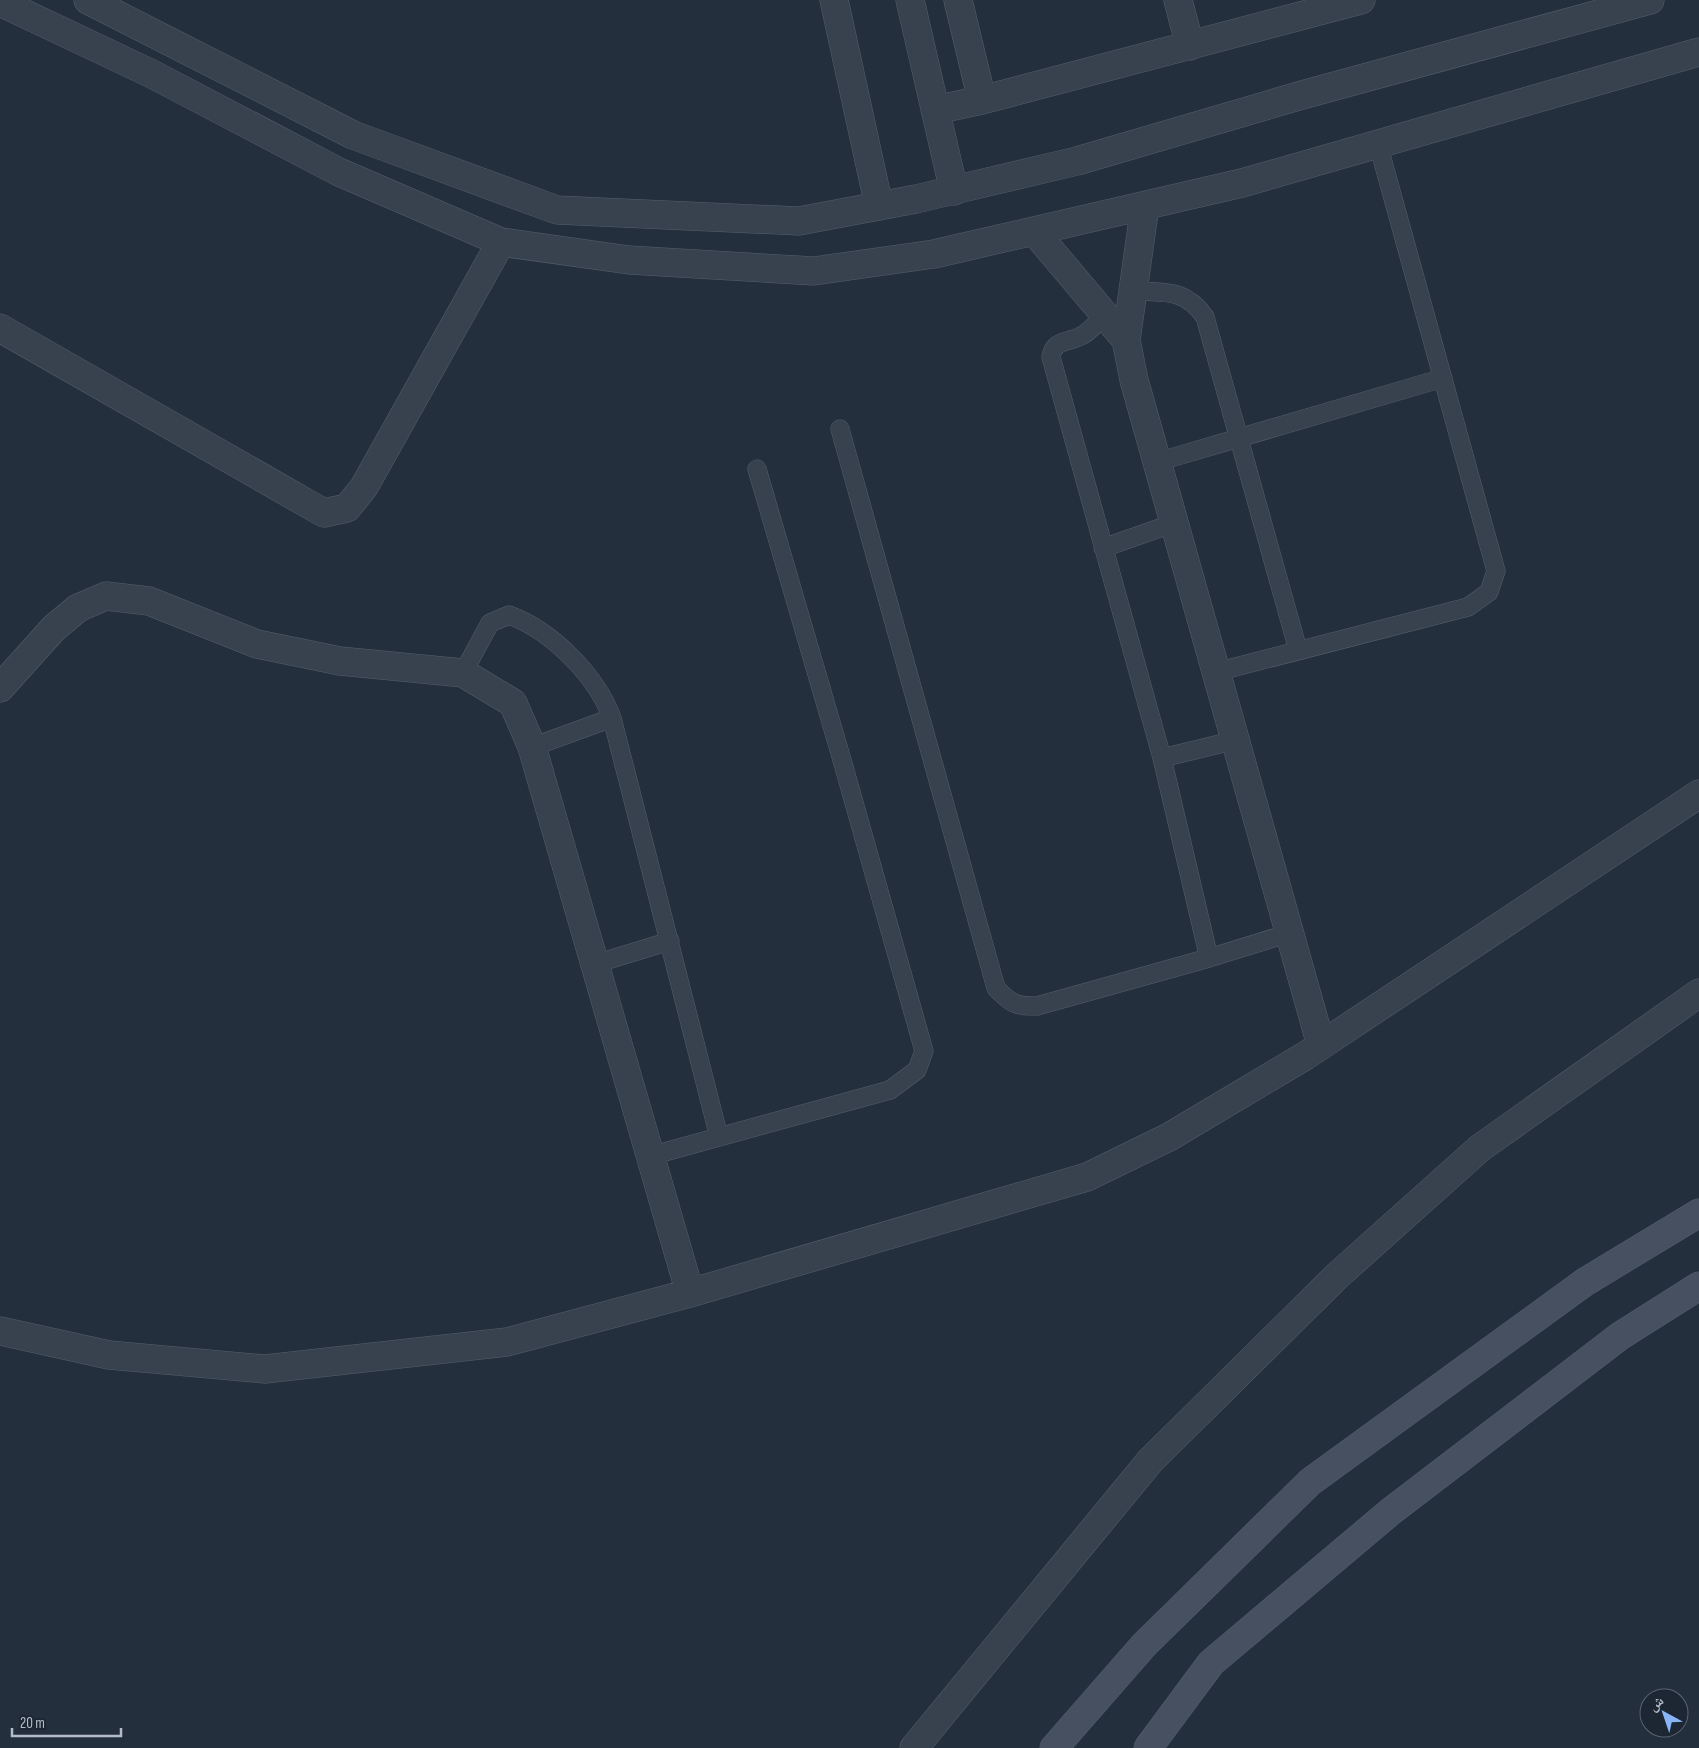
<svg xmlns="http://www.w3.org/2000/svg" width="1699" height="1748" font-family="'Sofia Sans Condensed','Noto Naskh Arabic',sans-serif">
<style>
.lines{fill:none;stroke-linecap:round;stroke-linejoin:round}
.service-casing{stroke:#565f6c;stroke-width:19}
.minor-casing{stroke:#565f6c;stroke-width:29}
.tertiary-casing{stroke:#565f6c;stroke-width:29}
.secondary-casing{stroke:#565f6c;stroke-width:29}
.service{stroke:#38414e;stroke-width:18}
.minor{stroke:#38414e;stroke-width:28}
.tertiary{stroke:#38414e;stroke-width:28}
.secondary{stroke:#465061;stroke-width:28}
</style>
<rect width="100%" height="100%" fill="#242f3e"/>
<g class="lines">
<g class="service-casing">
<path id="service" d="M1133,291c32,2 52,-3 72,26l93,333
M1104,315c-7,7 -14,17 -23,21 -13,7 -27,3 -30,21l111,401 47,200
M840,429l156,559c14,15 21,19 41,18l172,-48 81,-25
M1157,462l286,-84
M1103,548l71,-25
M1216,672l252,-65 21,-15 7,-21 -118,-427
M463,673l27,-50 19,-8c43,16 87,60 103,103l107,419
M532,747l80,-29
M1162,758l74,-18
M595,964l75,-23
M650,1156l240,-66 27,-20 7,-19 -82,-291 -85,-291"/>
</g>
<g class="minor-casing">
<path id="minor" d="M88,0l265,135 204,75 242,11 117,-22 161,-38 225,-66 348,-95
M834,0l45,206
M910,0l44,191
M958,0l24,100 379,-100
M1178,0l12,46
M0,2l152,72 187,98 162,70 128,18 185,11 120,-17 308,-71 457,-131
M935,110l47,-10
M1145,206l-19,134 8,40 187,665
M1034,231l92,109
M0,328l324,185 23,-5 17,-21 137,-245
M0,688l54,-60 24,-20 28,-12 43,5 108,43 83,17 123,12 50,30 19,44 158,546
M0,1331l109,24 156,14 242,-27 183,-49 397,-116 82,-40 136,-81 394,-262"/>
</g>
<g class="tertiary-casing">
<path id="tertiary" d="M914,1748l236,-287 187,-185 143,-128 219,-155"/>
</g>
<g class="secondary-casing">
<path id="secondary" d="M1054,1748l90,-103 166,-163 275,-200 114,-69
M1148,1748l63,-85 179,-151 230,-176 79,-50"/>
</g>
<use href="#service" class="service"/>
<use href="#minor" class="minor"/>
<use href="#tertiary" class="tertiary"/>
<use href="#secondary" class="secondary"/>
</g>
<g transform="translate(1664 1713) rotate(320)"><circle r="24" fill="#1d2633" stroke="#59626f"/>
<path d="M0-4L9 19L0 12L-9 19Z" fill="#8ab4f8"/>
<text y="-8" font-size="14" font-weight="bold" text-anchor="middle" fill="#b4bcc9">ش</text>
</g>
<path d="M12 1728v8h109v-8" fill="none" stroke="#b4bcc9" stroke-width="2.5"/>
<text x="20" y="1728" font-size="15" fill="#b4bcc9" stroke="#1d2633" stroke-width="4" paint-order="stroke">20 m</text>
</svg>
